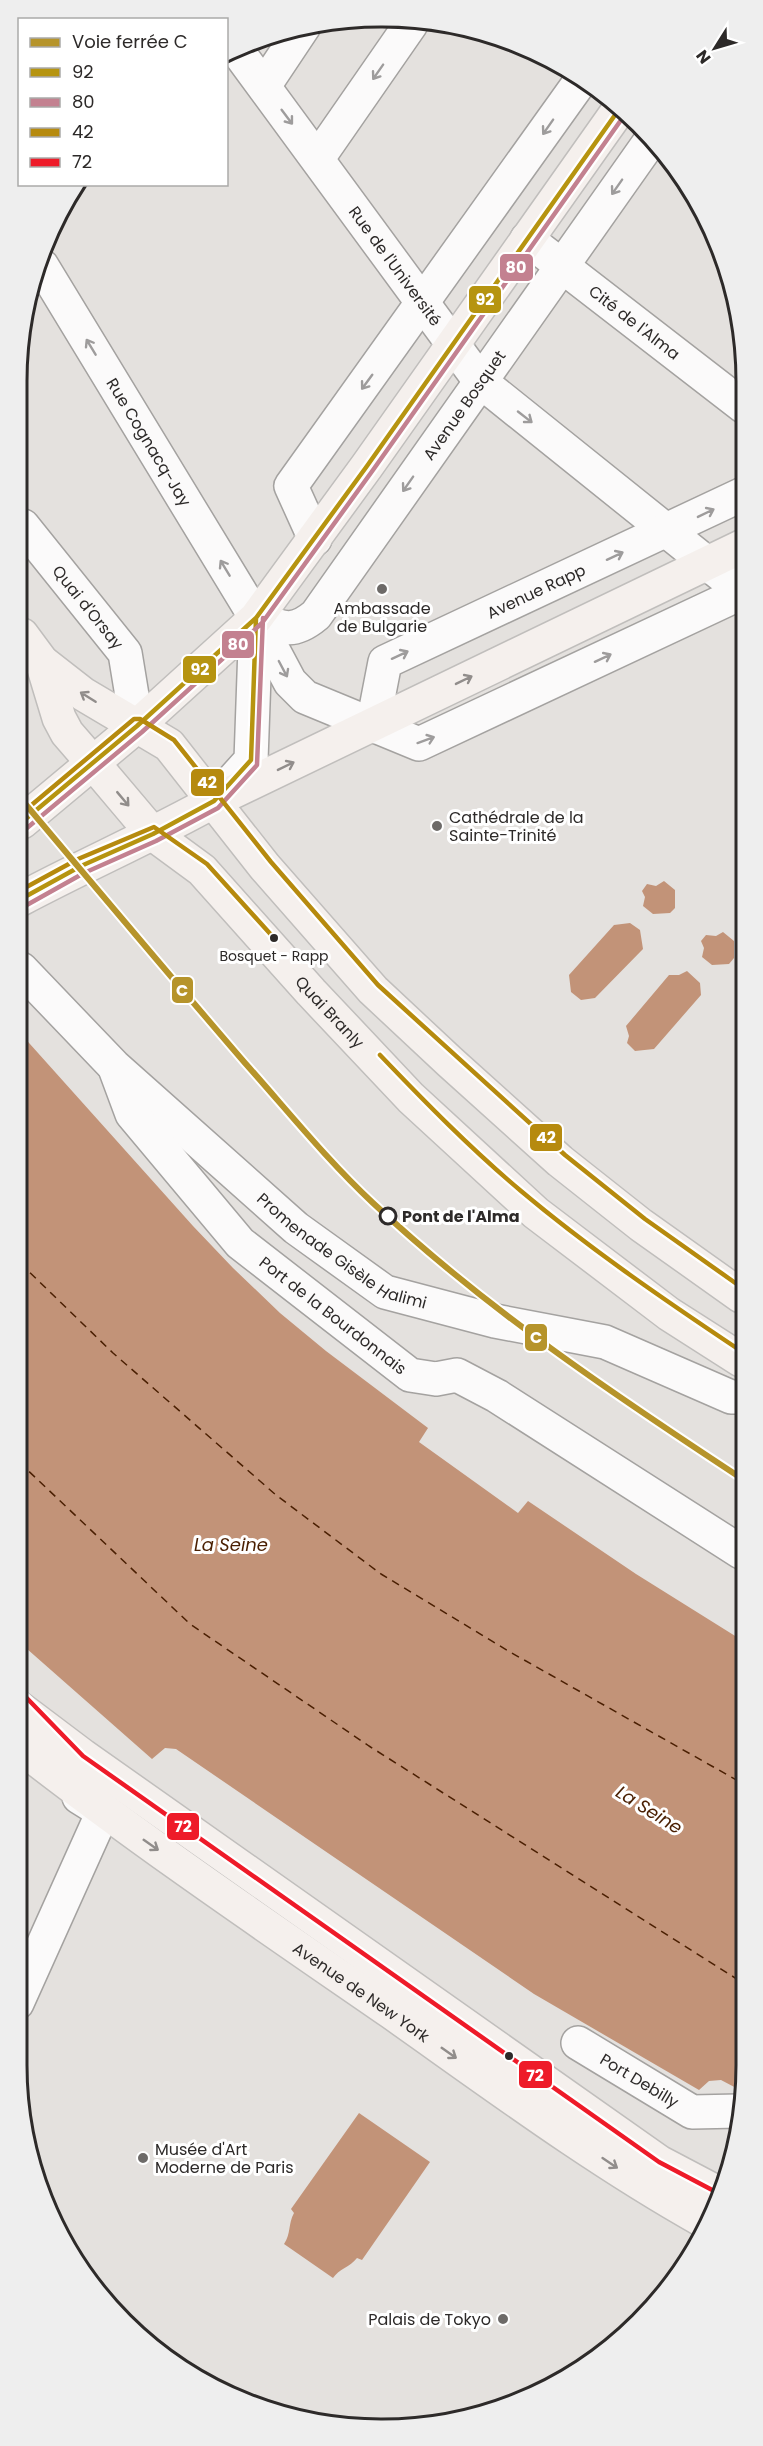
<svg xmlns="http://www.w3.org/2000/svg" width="763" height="2446" font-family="Poppins,sans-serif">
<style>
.water{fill:#c29378}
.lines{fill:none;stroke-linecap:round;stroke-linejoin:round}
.ferry{stroke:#4a1f02;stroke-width:1.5;stroke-dasharray:8 6;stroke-linecap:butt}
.minor-casing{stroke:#a4a2a0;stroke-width:36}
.major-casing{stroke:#c0bebc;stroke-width:36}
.minor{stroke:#fbfafa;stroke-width:33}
.major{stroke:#f5f0ed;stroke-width:33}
.bus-1-casing{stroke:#fff;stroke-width:9}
.bus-2-casing{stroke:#fff;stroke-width:9}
.bus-3-casing{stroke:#fff;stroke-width:9}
.bus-4-casing{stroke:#fff;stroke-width:9}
.bus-1{stroke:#b69410;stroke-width:4.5}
.bus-2{stroke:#c38190;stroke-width:4.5}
.bus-3{stroke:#b68a0e;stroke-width:4.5}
.bus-4{stroke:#ee1b29;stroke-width:4.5}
.rail-1-casing{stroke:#fff;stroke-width:10}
.rail-1{stroke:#b6942b;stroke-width:6}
.oneway{stroke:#9e9c9c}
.oneway2{stroke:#918d8b}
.poi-dot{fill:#6d6a68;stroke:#fff;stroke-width:2}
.bus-dot{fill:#2d2a29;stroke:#fff;stroke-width:2}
.stop-dot{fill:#fff;stroke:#2d2a29;stroke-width:3}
.labels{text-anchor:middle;stroke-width:6;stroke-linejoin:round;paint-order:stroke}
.bus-label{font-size:14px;fill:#2d2a29;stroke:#fff}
.street-label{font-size:16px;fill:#2d2a29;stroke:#fff}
.poi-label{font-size:16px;fill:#2d2a29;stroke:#fff;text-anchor:start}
.stop-label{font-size:16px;font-weight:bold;fill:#2d2a29;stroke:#fff;text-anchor:start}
.water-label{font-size:18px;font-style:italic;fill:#4a1f02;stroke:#fff}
.rim{fill:none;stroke:#2d2a29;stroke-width:3}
.line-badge{stroke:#fff;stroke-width:2}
.badge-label{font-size:16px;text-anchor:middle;font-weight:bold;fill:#fff}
</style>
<rect width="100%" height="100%" fill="#e4e1de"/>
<path class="water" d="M664,881l11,9v18l-5,5 -17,1 -10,-8 2,-9 -3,-6 5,-7 9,2z
M630,923l10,7 3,19 -48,49 -14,2 -10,-8 -2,-17 45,-50z
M723,932l11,9v17l-5,6 -17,1 -10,-8 2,-9 -3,-7 5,-6 10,1z
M687,971l13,12 1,12 -47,54 -19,2 -8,-8 2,-7 -3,-10 43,-51h10z
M21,1034l172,192 40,42 47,45 46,38 102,77 -9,14 99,71 10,-12 108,73 104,65v451l-19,-10 -12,1 -10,9 -165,-96 -358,-245 -11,-1 -13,11 -134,-118z
M359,2113l71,49 -68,98 -5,-2c-7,9 -18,11 -24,20l-49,-34c7,-10 4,-20 10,-31l-3,-4z"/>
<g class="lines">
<path class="ferry" d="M20,1263l93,90 163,142 105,79 129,78 230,130
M19,1462l171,162 179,122 371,235"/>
<g class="minor-casing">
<g id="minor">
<path id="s1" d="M239,53l241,328 263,211"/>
<path d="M264,86l40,-60"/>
<path d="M318,158l93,-134"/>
<path id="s2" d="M527,239l216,167"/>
<path id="s3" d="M42,266l214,352 34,64 15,15 114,47 324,-152"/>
<path id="s4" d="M23,526l102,127 12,73"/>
<path d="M315,539l-24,-53 291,-407"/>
<path id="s5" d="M256,618c26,10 36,17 60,-3l335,-475"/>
<path id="s6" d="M373,724l12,-62 358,-168"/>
<path d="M214,801l37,-41 5,-141"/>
<path id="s7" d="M21,969l93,97 182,162 89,64 110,29 110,21 126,55h10"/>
<path id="s8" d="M116,1071l16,43 108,129 170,132 26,4 21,-4 40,21 244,156"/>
<path d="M17,2003l86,-191 -24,-15"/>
<path id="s9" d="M578,2043l114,69 47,-1"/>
</g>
</g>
<g class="major-casing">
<g id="major">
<path d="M22,635l20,27 41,32 86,51 96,122 108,123 77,72 110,99 81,64 100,71"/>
<path id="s10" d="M42,662l17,56 8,15 26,30 60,71 49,36 109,122 100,106 125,115 133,101 72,46"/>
<path d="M22,822l115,-96 119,-108 111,-152 253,-358"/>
<path d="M21,899c64,-34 130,-63 193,-98l529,-255"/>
<path d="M18,1707l65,49 576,406 57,30"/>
<path id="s11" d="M18,1745c120,94 247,180 373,267 102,72 204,148 313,209"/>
</g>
</g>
<use href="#minor" class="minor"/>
<use href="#major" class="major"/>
<g class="bus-1-casing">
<path id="bus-1" d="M22,822l115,-96 119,-108 111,-152 253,-358
M21,899l60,-33 72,-32 61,-33 37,-41 5,-142"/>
</g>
<g class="bus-2-casing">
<path id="bus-2" d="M27,828l115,-96 120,-109 111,-153 253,-357
M25,906l59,-33 72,-32 62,-33 39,-43 6,-147"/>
</g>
<g class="bus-3-casing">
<path id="bus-3" d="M22,813l112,-94h6l34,21 97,122 107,123 187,170 80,64 96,68
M21,890l57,-31 76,-32 53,37 67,74
M380,1055c45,47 91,94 141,136 69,58 145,110 220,160"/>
</g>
<g class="bus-4-casing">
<path id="bus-4" d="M18,1689l65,67 576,406 57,30"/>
</g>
<use href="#bus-1" class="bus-1"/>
<use href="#bus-2" class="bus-2"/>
<use href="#bus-3" class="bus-3"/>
<use href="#bus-4" class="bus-4"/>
<g class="rail-1-casing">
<path id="rail-1" d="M22,800c74,88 148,176 223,263 42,47 82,97 128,140 112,105 240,191 368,275"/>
</g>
<use href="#rail-1" class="rail-1"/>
</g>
<defs><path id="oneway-shaft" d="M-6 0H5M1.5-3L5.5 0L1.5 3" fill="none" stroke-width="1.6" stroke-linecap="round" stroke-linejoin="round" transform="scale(1.5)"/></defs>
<g class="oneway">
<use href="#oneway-shaft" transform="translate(378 72) rotate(125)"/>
<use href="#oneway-shaft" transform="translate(287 117) rotate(53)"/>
<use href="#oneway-shaft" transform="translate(548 127) rotate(125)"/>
<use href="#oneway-shaft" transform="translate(617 187) rotate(125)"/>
<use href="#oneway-shaft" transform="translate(91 347) rotate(-121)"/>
<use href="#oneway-shaft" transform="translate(367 382) rotate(126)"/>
<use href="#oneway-shaft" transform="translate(525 417) rotate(38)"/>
<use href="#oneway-shaft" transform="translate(408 484) rotate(125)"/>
<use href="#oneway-shaft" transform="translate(706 513) rotate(-26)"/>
<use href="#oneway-shaft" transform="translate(615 556) rotate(-25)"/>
<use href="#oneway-shaft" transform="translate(225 568) rotate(-121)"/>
<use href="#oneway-shaft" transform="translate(400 655) rotate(-25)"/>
<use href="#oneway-shaft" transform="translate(603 658) rotate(-25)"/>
<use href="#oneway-shaft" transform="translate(283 669) rotate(62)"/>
<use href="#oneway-shaft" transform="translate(426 740) rotate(-20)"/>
</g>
<g class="oneway2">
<use href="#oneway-shaft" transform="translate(464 680) rotate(-26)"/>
<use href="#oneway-shaft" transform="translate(88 697) rotate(-148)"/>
<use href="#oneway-shaft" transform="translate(286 766) rotate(-26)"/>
<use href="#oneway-shaft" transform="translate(123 799) rotate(50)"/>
<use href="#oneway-shaft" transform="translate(151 1845) rotate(35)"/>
<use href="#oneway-shaft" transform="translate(449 2053) rotate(35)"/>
<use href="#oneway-shaft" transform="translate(610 2163) rotate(34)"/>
</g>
<g class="poi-dot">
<circle cx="382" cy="589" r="6"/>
<circle cx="437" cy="826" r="6"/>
<circle cx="143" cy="2158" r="6"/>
<circle cx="503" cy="2319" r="6"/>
</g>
<g class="bus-dot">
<circle cx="274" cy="938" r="5"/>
<circle cx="509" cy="2056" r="5"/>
</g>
<circle class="stop-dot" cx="388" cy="1216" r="8"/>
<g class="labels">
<g class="bus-label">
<text x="274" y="961">Bosquet - Rapp</text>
</g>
<g class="street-label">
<text dy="6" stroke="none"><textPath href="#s1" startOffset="264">Rue de l'Université</textPath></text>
<text dy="6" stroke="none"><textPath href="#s2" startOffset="136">Cité de l'Alma</textPath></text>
<text dy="6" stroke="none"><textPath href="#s5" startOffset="322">Avenue Bosquet</textPath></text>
<text dy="6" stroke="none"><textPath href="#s3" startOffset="206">Rue Cognacq-Jay</textPath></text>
<text dy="6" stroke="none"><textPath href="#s6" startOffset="230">Avenue Rapp</textPath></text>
<text dy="6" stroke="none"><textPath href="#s4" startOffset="104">Quai d'Orsay</textPath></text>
<text dy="6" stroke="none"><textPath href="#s10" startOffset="460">Quai Branly</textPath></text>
<text dy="6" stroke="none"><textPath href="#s7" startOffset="430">Promenade Gisèle Halimi</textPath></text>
<text dy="6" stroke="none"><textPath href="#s8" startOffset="332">Port de la Bourdonnais</textPath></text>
<text dy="6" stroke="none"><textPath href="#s11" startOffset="423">Avenue de New York</textPath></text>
<text dy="6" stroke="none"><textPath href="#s9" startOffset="72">Port Debilly</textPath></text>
</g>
<g class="poi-label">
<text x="382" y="614" text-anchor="middle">Ambassade<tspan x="382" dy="18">de Bulgarie</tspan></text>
<text x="449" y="823">Cathédrale de la<tspan x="449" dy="18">Sainte-Trinité</tspan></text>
<text x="155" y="2155">Musée d'Art<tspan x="155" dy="18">Moderne de Paris</tspan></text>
<text x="491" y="2325" text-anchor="end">Palais de Tokyo</text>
</g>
<g class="stop-label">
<text x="402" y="1222">Pont de l'Alma</text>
</g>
<g class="water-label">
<text x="231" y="1551">La Seine</text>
<text transform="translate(649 1810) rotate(32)" y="6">La Seine</text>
</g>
</g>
<path d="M0 0H763V2446H0ZM381 27H382A354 354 0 0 1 736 381V2065A354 354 0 0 1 382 2419H381A354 354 0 0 1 27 2065V381A354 354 0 0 1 381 27Z" fill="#eee" fill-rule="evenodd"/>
<path class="rim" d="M381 27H382A354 354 0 0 1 736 381V2065A354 354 0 0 1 382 2419H381A354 354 0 0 1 27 2065V381A354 354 0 0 1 381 27Z"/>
<g class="line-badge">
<rect x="499" y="253" width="35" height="29" rx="6" fill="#c38190"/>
<rect x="468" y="285" width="34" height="29" rx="6" fill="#b69410"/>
<rect x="221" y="630" width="34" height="29" rx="6" fill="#c38190"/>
<rect x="182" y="655" width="35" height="29" rx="6" fill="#b69410"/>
<rect x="190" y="768" width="35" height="29" rx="6" fill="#b68a0e"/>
<rect x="171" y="976" width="23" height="28" rx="6" fill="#b6942b"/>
<rect x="529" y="1123" width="34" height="29" rx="6" fill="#b68a0e"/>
<rect x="524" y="1323" width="24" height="29" rx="6" fill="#b6942b"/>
<rect x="166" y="1812" width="34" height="29" rx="6" fill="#ee1b29"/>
<rect x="518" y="2060" width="35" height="29" rx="6" fill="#ee1b29"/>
</g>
<g class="badge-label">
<text x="516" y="273">80</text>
<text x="485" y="305">92</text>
<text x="238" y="650">80</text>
<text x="200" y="675">92</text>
<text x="207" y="788">42</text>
<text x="182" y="996">C</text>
<text x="546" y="1143">42</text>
<text x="536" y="1343">C</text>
<text x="183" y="1832">72</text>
<text x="535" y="2081">72</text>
</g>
<rect x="18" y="18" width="210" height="168" fill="#ffffff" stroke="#abaaa9" stroke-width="1.5"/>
<rect x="30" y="38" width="30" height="9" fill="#b6942b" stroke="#abaaa9" stroke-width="1.5"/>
<text x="72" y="48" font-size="18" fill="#2d2a29">Voie ferrée C</text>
<rect x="30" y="68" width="30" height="9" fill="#b69410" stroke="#abaaa9" stroke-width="1.5"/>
<text x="72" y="78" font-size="18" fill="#2d2a29">92</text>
<rect x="30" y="98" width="30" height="9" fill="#c38190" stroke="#abaaa9" stroke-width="1.5"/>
<text x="72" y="108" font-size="18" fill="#2d2a29">80</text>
<rect x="30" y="128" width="30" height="9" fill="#b68a0e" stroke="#abaaa9" stroke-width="1.5"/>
<text x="72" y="138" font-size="18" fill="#2d2a29">42</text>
<rect x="30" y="158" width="30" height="9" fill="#ee1b29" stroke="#abaaa9" stroke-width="1.5"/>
<text x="72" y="168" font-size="18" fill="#2d2a29">72</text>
<g transform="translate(715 48) rotate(233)" stroke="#ffffff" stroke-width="4.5" paint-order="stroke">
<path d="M0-4.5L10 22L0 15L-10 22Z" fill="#2d2a29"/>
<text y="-9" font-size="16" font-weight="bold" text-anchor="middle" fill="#2d2a29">N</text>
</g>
</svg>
